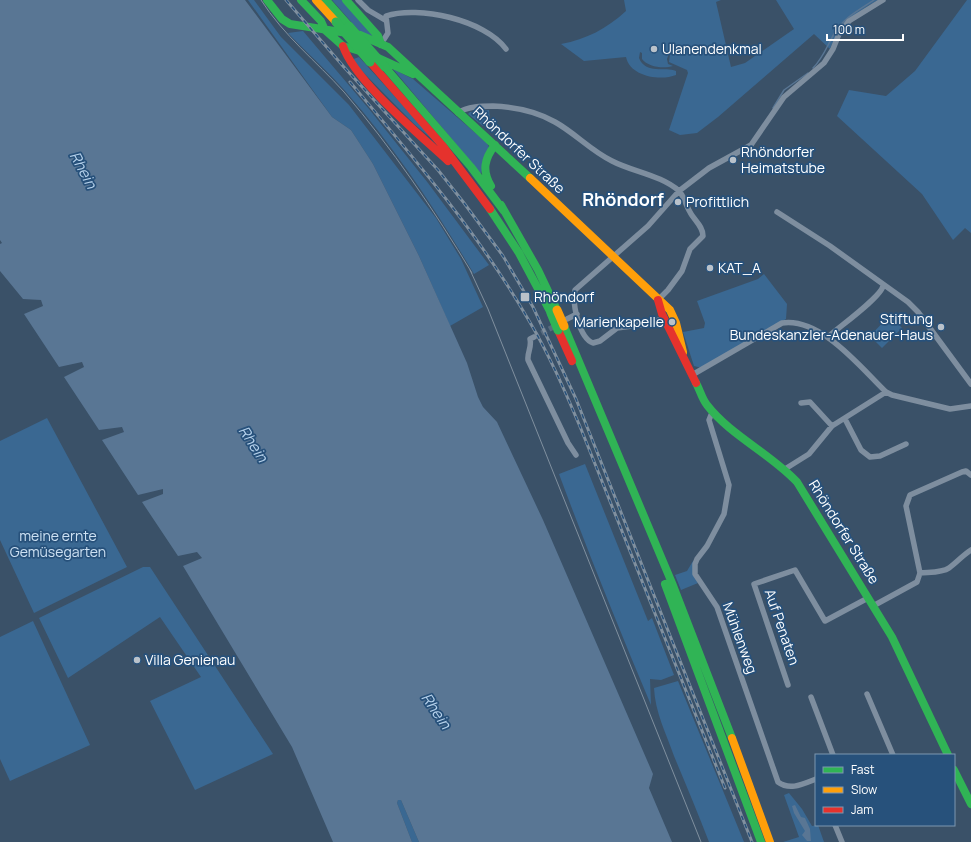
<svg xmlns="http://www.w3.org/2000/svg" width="971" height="842" font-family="Manrope,sans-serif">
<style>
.green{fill:#3a6892}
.water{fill:#597694}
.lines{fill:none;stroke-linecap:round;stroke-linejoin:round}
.stream{stroke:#597694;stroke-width:1.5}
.street-tunnel{stroke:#586b7f;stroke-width:5.5;stroke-dasharray:5.5 3;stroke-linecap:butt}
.street{stroke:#7e8e9f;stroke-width:5.5}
.fast{stroke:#30b455;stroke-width:8}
.slow{stroke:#ff9f0a;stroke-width:8}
.jam{stroke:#e5322d;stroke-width:8}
.tram{stroke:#80909f;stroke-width:1}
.rail-casing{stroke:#80909f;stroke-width:3}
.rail{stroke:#27517b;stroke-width:1.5;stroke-dasharray:4.5;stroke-linecap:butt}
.fast-bridge{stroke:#30b455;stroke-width:9}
.slow-bridge{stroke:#ff9f0a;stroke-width:9}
.poi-dot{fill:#bac2ca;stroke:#27517b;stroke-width:1.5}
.labels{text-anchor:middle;stroke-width:3.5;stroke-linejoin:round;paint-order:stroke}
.poi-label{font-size:14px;fill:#fff;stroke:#27517b;text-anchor:start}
.street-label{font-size:14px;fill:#fff;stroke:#27517b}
.park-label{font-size:14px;fill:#cde1f3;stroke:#27517b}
.water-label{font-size:15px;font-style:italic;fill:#b6d2ec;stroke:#27517b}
.district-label{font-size:18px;font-weight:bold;fill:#fff;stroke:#27517b}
</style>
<rect width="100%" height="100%" fill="#3a5168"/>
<path class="green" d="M248,0h6l27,37 68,68 87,113 25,41 22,48 -33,19 -31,-70 -46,-92 -22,-34 -19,-13z
M332,0h11l33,37 -15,-4z
M624,0h97l-5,2 15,65 14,-4 49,-34 -18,-29h102c-23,13 -38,24 -48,49l-16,-15 -96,83 -21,16 -17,2 -11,-5 19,-57 -1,-3 -18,-8 2,-15 -4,12 1,5 5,2c-10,3 -25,1 -31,-7v-6l-2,-1 -1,6c7,17 26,8 37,13v4c-15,6 -46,2 -50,-18l-42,4 -23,-17c26,-5 45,-15 65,-33z
M967,0h4v233l-6,-5 -12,12 -31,-46 -85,-78 12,-26 37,6 29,-25z
M303,31l66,78 59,74 61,82 -15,9c-37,-62 -80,-128 -128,-182 -18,-21 -39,-39 -58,-59z
M359,57l79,87 -24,-20 -63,-64z
M393,69l20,10 74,64 2,4 -8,27z
M489,110l1,9 -7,7 -15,-12 2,-2z
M764,274l23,30 -1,15 -84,49 -8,-2 -11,-34 21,-4 1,-5 -8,-22 61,-22z
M890,315l12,13 -20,20 -12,-12z
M47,418l80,149 -93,46 -34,-73v-99z
M585,464l63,157 4,-3 22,57 -13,5 -11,-1 1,26c-32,-76 -63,-153 -92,-231z
M693,561v13l5,9 -17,7 -6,-15 12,-4z
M143,567h7l123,187 -78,36 -45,-89 51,-24 -41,-60 -92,61 -29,-60z
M33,621l57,124 -80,36 -10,-22v-122z
M678,681l66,161h-35c-11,-29 -23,-57 -35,-86 -8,-23 -19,-44 -20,-68z
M789,793l13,16 10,17 6,-1 6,17h-41l16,-5 -15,-42z
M398,800h3l18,42h-7l-15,-39z"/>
<path class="water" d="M0,0h245l87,117 19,13 22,34 46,92 48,107 11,34 5,10 14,15 46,98 110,254 -4,14 23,54h-253l-18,-42h-3l-1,3 15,39h-79l-41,-95 -109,-181 19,-8 -5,-6 -19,4 -36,-54 21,-8v-5l-25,6 -36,-55 22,-8 -2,-5 -23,3 -35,-53 20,-10 -2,-5 -23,5 -35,-53 19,-8 -2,-6 -18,-1 -23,-28v-27l2,-1 -2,-3z
M795,805l6,12 4,1 5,11 1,12h-4l-5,-6 3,-4 -11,-18 -2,-7z"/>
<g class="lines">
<path class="stream" d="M813,68c10,-10 14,-22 21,-34 9,-16 25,-24 40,-34
M773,108l11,-18 24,-17"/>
<path class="street-tunnel" d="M534,337l23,-12"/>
<path class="street" d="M358,0l10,10 17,10
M381,44l7,-11 -2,-17c32,-11 99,4 120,33
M458,113c9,-7 25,-7 35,-7 22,1 43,5 62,16 20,11 36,29 57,39 21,11 49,14 67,30 5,5 7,15 11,21 4,8 13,14 13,24l-13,13 -8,22 -14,19 -10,10
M777,212l53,34 78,56 10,10 53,72
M664,318l-17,6 -30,4 -17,13 -7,2c-14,-5 -21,-40 -18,-53l73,-64 31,-35 30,-23 42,-23 33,-48 40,-34 9,-14 6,-15 10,-13 34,-21
M567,319l10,-5
M534,337l-4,2c2,9 -3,13 -2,21l40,83 8,12
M828,337c11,-10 53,-40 55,-51
M692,375l90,-52c39,-6 79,45 104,69l6,3 58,14 21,-3
M801,403l9,-1 22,24
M714,413l-3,2 -2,5 20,65 -5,29 -17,32 -10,13 -2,5v10l22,33 61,175c12,9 25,2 38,-3
M845,419l16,31 9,7 10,-1 26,-12
M785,469l24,-15 23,-28 54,-34
M920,573c9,-1 22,0 29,-5 7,-5 14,-13 22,-18
M873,606l44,-24 3,-9 -14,-67 4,-11 52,-23 4,-1 5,4
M788,685l-34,-101 41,-14 30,51 43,-23
M867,694l26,61
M811,697l22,58
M835,825l7,17"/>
<path class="fast" d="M267,0l15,19 8,5 70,11 28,12 142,131
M301,0l20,21 4,9
M326,0l23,26
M346,0l32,36 3,8
M325,30l18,16 20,6
M378,58l35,16
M385,67l86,100 33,44
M491,186c-9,-15 -7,-27 4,-41
M501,205l37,65 19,40
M490,209l29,44 32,60
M564,326l108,257 60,155
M696,383c4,7 6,16 11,22 23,30 64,49 90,77l95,155 56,118
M665,584l96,258
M954,770l17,34"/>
<path class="slow" d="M316,0l20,22
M530,178l140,132 6,13 7,29
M732,738l38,104"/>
<path class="jam" d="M343,46c11,34 77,89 105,115
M370,62l72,83 48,64
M658,300l4,14 34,69
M558,330l14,31"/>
<path class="tram" d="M261,0c23,36 55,61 83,92 48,56 90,118 128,181
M470,270l18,39 213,533"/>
<g class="rail-casing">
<path id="rail" d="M286,0l57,66 95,104 26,33 39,53 30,51 43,92 176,443
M350,82c63,75 129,152 178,237 21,35 37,72 53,110l144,359"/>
</g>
<use href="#rail" class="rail"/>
<path class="fast-bridge" d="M336,22l34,40
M349,26l36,41
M551,313l7,17"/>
<path class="slow-bridge" d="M557,310l7,16"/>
</g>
<g class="poi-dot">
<circle cx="654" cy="49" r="4"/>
<circle cx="733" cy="160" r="4"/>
<circle cx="678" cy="202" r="4"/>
<circle cx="710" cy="268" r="4"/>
<rect x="520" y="292" width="10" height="10" rx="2"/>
<circle cx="672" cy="322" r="4"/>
<circle cx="941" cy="327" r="4"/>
<circle cx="137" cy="660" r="4"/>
</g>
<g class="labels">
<g class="poi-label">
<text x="662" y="54">Ulanendenkmal</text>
<text x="741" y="157">Rhöndorfer<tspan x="741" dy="16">Heimatstube</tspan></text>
<text x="686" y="207">Profittlich</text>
<text x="718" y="273">KAT_A</text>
<text x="534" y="302">Rhöndorf</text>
<text x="933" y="324" text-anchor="end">Stiftung<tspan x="933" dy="16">Bundeskanzler-Adenauer-Haus</tspan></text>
<text x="664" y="327" text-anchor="end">Marienkapelle</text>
<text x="145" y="665">Villa Genienau</text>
</g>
<g class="street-label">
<text transform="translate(519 150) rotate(43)" y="5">Rhöndorfer Straße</text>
<text transform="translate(844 532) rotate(58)" y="5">Rhöndorfer Straße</text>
<text transform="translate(782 627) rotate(71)" y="5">Auf Penaten</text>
<text transform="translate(740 638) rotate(70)" y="5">Mühlenweg</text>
</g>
<g class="park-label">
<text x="58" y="541">meine ernte<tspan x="58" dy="16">Gemüsegarten</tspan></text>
</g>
<g class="water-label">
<text transform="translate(83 170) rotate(62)" y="5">Rhein</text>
<text transform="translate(253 444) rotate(57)" y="5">Rhein</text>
<text transform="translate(436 711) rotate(56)" y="5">Rhein</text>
</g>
<g class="district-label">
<text x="623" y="206">Rhöndorf</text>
</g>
</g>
<rect x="815" y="754" width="140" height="72" fill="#27517b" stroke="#7d97b0"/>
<rect x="823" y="767" width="20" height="6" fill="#30b455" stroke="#7d97b0"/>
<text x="851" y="774" font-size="12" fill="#ffffff">Fast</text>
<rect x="823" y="787" width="20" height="6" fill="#ff9f0a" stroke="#7d97b0"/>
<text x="851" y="794" font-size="12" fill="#ffffff">Slow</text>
<rect x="823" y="807" width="20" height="6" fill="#e5322d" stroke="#7d97b0"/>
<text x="851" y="814" font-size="12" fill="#ffffff">Jam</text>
<path d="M827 34v6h76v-6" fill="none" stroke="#ffffff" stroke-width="2"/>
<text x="833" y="34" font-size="12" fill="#ffffff" stroke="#27517b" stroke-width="3" paint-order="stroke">100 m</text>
</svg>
